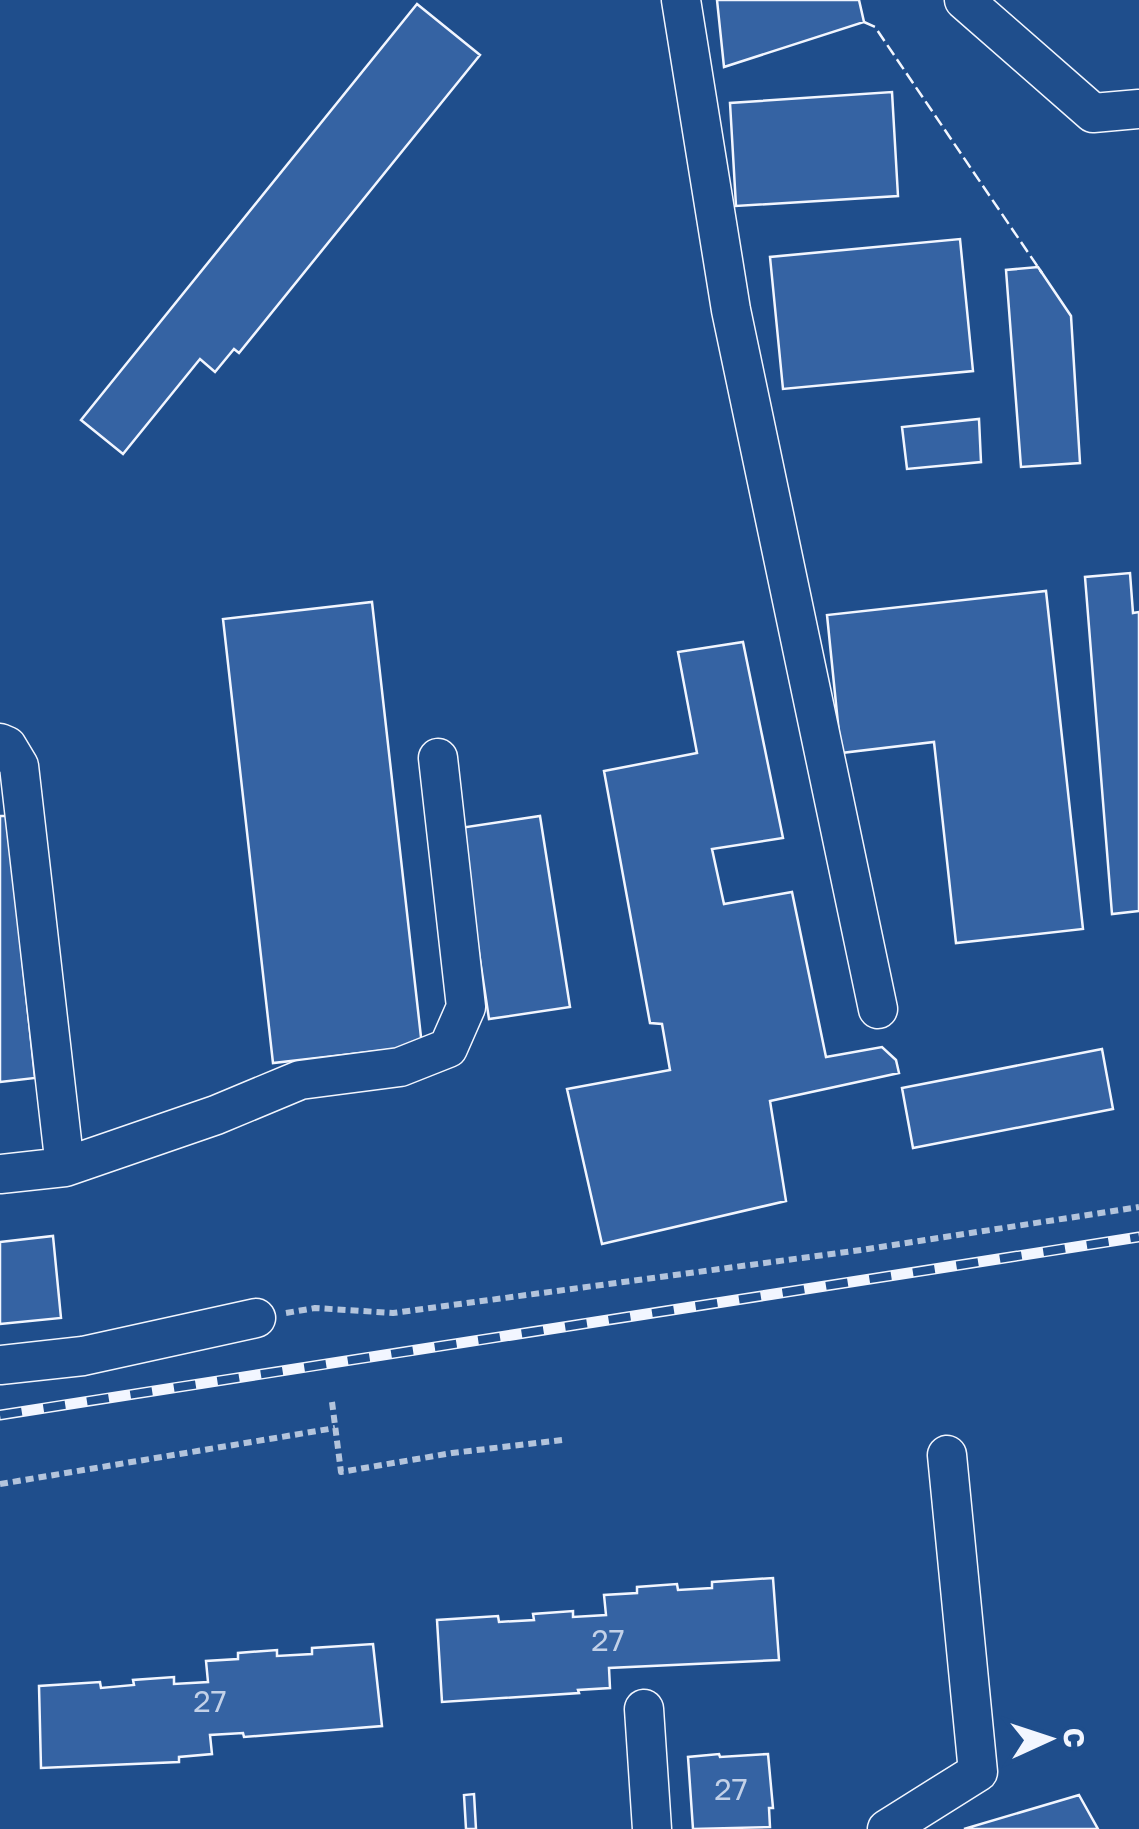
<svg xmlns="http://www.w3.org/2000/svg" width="1139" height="1829" font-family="'Golos Text',sans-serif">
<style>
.building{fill:#3563a3;stroke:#f2f6ff;stroke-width:2.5}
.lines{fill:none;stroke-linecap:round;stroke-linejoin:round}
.minor-casing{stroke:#f2f6ff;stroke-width:41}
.path{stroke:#b3c4dc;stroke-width:6;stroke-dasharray:8 5;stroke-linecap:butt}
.minor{stroke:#1f4e8c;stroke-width:38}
.rail-casing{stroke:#f2f6ff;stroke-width:11}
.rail{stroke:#1f4e8c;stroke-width:8;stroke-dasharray:22;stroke-linecap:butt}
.fence{stroke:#f2f6ff;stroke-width:2.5;stroke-dasharray:12 5;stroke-linecap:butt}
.labels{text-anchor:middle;stroke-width:8;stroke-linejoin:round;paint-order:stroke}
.number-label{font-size:30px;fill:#c3d1e8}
</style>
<rect width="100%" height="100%" fill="#1f4e8c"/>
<path class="building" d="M717,0h142l5,22 -140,45z
M417,4l63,51 -241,298 -5,-4 -19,23 -15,-13 -77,95 -42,-34z
M892,92l6,104 -162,10 -6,-103z
M960,239l13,132 -190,18 -13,-132z
M1038,267l33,49 9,147 -59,4 -15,-197z
M979,419l2,43 -74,7 -5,-42z
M1130,573l3,40 6,-1v299l-27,3 -27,-337z
M1046,591l37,338 -127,14 -22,-201 -93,11 -14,-138z
M372,602l50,444 -149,17 -50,-444z
M743,642l40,196 -71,11 12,55 68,-12 34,165 56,-10 14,13 3,13 -129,28 16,100 -184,43 -35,-155 103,-19 -8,-46 -12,-1 -46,-252 93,-18 -19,-101z
M0,816h7l28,262 -35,4z
M540,816l30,191 -81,12 -29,-191z
M1102,1049l11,60 -200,39 -11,-60z
M53,1236l8,82 -61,6v-82z
M773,1578l6,82 -170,8 1,20 -32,2 1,3 -137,9 -5,-82 61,-4 1,6 35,-2 -1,-6 40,-3v6l33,-2 -2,-20 33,-2v-6l40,-3 1,6 34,-2v-6z
M373,1644l9,82 -138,11 -1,-4 -33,2 2,19 -33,3v5l-138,6 -2,-82 61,-4 1,6 33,-3 -1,-5 41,-3v7l34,-2 -2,-21 32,-2v-6l39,-3v6l35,-2v-6z
M719,1754l1,3 48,-3 5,54h-4l1,19 -77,2 -5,-72z
M474,1794l2,35h-10l-2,-34z
M1079,1795l19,34h-134z"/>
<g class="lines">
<g class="minor-casing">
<path id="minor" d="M681,0l50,310 147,699
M964,0l129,113 46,-4
M0,743l7,3 12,20 46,401
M0,1174l65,-7 151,-52 84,-35 100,-13 48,-19 18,-41 -28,-249
M0,1365l83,-9 173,-38
M644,1709l8,120
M887,1829l91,-57 -31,-317"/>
</g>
<path class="path" d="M286,1313l29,-5 78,5 468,-63 278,-43
M332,1402l9,70 111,-19 110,-13
M0,1484l335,-56"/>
<use href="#minor" class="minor"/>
<g class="rail-casing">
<path id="rail" d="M0,1415l1139,-178"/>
</g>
<use href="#rail" class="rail"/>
<path class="fence" d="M864,22l11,5 167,246"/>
</g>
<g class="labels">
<g class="number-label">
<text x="608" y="1651">27</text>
<text x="210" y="1712">27</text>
<text x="731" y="1800">27</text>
</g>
</g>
<g transform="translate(1049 1739) rotate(87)" stroke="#1f4e8c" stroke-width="8" paint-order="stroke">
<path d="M0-8L18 38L0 25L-18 38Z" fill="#f2f6ff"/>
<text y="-15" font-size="28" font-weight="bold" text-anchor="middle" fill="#f2f6ff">С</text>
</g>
</svg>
